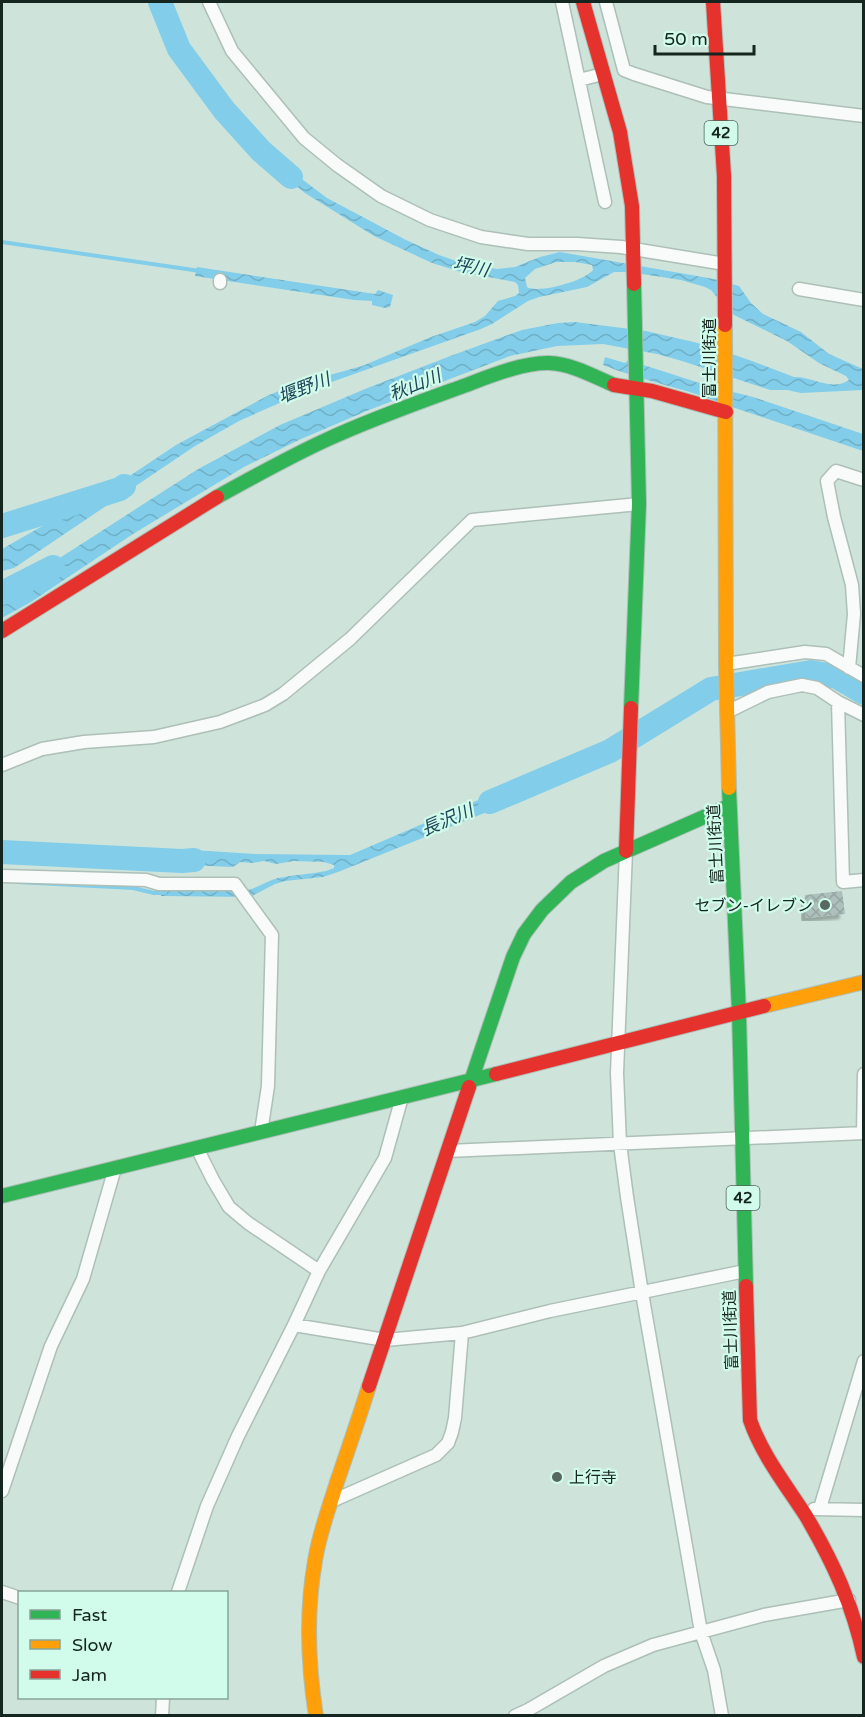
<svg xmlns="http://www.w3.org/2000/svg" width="865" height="1717" font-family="'Varela Round','Noto Sans JP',sans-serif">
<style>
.water{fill:url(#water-waves);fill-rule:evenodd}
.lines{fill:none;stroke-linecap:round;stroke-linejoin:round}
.stream{stroke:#82cde9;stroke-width:4}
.river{stroke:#82cde9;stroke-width:24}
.building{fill:url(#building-cross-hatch);filter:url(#shadow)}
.street-casing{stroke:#adbfb7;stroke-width:15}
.fast-casing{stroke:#adbfb7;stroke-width:16}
.slow-casing{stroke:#adbfb7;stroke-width:16}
.jam-casing{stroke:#adbfb7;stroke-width:16}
.street{stroke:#f8fbfa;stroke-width:12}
.fast{stroke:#30b455;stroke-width:14}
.slow{stroke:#ff9f0a;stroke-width:14}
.jam{stroke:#e5322d;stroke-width:14}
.poi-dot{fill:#566861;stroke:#d1fbea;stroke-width:2}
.labels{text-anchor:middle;stroke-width:4.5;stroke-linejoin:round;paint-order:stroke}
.shield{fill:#d1fbea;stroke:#4d655c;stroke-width:1.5}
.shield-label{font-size:15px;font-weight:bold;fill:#15251f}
.street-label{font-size:16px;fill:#15251f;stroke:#d1fbea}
.poi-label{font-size:16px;fill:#15251f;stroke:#d1fbea;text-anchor:end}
.water-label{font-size:18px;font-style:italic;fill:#1c4558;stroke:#d1fbea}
</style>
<defs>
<pattern id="water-waves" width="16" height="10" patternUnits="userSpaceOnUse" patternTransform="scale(1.5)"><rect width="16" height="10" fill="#82cde9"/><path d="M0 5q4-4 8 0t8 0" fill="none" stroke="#6fb0c7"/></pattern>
<pattern id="building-cross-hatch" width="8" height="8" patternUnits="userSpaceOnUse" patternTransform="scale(1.5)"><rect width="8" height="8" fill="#aec0bc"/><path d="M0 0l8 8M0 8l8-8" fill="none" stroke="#95a5a1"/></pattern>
<filter id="shadow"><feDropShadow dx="-5" dy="5" stdDeviation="1.5" flood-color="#0004"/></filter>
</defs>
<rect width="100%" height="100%" fill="#cee4db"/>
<path class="water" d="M270,155l57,43 79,42 33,15 20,7 38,7 18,-2 25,-10 20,-5 154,27 25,7 12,17 12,11 38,18 28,22 34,15v21l-62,3 -14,-3h-17l-88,-29 -25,-7 -54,-10 -46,2 -47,10 -141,54 -68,29 -57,28 -111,67 -102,68 -29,16v-23l165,-106 33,-21 80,-43 85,-36 88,-34 69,-25 36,-7 17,-1 71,9 56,13 50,17 42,16c18,-1 38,15 55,3l-3,-4 -27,-13 -32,-22 -53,-26 -13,-13 -10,-12 -6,-3 -24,-7 -52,-8h-15l-27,15 -48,10 -11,4 -36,23 -11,5 -172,61 -70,31 -44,25 -181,122 -12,3v-22l123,-70 51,-34 93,-50 25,-10 68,-19 69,-29 44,-15 10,-6 13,-15 17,-5 4,-3 -1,-8 -3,-3 -54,-10 -29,-9 -58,-27 -69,-43 -44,-34zM556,262h19l17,3 1,5c-9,11 -54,24 -66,17l-2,-9 10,-9z
M197,267l178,27 3,-4 15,5 -3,12 -5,1 -13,-3v-4l-18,-1 -159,-24z
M605,357l20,6 3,-3 81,26 44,11 110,37v17l-131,-44c-42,-18 -87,-25 -129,-42z
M516,784l8,13 -186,75 -15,5 -38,4 -10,3 -25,13 -89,-1v-5l86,-1c11,-2 19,-9 31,-12 16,-3 32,-4 48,-7l8,-3v-3l-10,-3 -30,-1 -18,3 -12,-3 -12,2 -12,-1 -7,5 -71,-3 1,-8 25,-2 5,-4 62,4 95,1z"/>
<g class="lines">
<path class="stream" d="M2,242l198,29
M17,882l116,6 21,5h11"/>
<path class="river" d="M160,2l19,47 45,61 37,41 30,26
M2,526l118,-37 4,-3
M2,593l51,-26
M490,802l120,-51 101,-62 100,-17 26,5 27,16
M2,852l180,9 12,-1"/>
</g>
<path class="building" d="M842,891l3,23 -39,4 -1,-23z"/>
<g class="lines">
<g class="street-casing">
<path id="street" d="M209,2l23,49 72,87 33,27 44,31 49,24 51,17 47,7h49l44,3 104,17
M562,2l43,200
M606,2l18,68 10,4 73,23 157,19
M579,80l16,-4
M220,283v-3
M799,289l65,11
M726,664l79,-12 21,2 38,22
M849,668l5,-54 -2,-29 -18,-68 -7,-36 9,-10 28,9
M838,702l5,180 21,-2
M727,712l41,-20 34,-7 15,3 21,14 26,13
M2,765l40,-16 42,-7 70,-5 66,-15 45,-17 18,-11 67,-55 122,-119 167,-16
M626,851l-9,222 3,71 7,53 15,96 59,339 13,38 8,46
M2,876l144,4 13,4h76l37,51 -4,151 -7,46
M863,1133l1,-59
M197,1148l16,32 16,27 19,16 71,48
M448,1151l416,-18
M294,1325l91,15 77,-7 88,-22 195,-40
M2,1491l49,-145 32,-67 32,-111
M332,1501l104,-46 12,-12 4,-11 3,-14 7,-85
M820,1508l44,-147
M814,1509l50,1
M2,1592l18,6
M178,1592l29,-86 31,-70 56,-111 25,-54 66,-113 17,-61
M162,1716l1,-18
M515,1716l13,-6 76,-44 49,-21 111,-30 85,-15"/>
</g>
<g class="fast-casing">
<path id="fast" d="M217,497c36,-20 72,-40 109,-57 43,-20 88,-36 132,-52 25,-9 64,-26 91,-25 23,1 44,13 65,22
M631,708l8,-204 -5,-220
M729,788l10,225 7,273
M469,1087l44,-130 11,-23 18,-24 29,-28 33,-21 125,-55
M2,1196l494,-122"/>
</g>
<g class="slow-casing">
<path id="slow" d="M725,325l1,340 3,123
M764,1006l100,-24
M316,1716c-8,-51 -10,-104 -1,-155 4,-27 14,-53 22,-79 11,-32 22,-64 32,-96"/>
</g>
<g class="jam-casing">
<path id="jam" d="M583,2l37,130 12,74 2,78
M713,2l11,174 1,149
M614,385l38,6 74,21
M2,631l215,-134
M626,851l5,-143
M496,1074l268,-68
M746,1286l4,134c12,35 36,65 56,96 27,46 47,89 58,141
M369,1386l100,-299"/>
</g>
<use href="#street" class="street"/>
<use href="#fast" class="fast"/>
<use href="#slow" class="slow"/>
<use href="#jam" class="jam"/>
</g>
<g class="poi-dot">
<circle cx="825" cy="905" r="6"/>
<circle cx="557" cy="1477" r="6"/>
</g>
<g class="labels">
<g class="shield">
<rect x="704.5" y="121" width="33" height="24" rx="4.5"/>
<rect x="726.5" y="1186" width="33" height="24" rx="4.5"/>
</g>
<g class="shield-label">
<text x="721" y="138">42</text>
<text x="743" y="1203">42</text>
</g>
<g class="street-label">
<text transform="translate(709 358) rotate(-90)" y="6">富士川街道</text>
<text transform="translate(715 844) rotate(-93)" y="6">富士川街道</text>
<text transform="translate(730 1330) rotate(-92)" y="6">富士川街道</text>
</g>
<g class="poi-label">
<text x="813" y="911">セブン-イレブン</text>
<text x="569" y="1483" text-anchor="start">上行寺</text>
</g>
<g class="water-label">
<text transform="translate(471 267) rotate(12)" y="6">坪川</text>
<text transform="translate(415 385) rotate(-22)" y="6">秋山川</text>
<text transform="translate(304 388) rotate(-21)" y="6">堰野川</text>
<text transform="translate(447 820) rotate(-23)" y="6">長沢川</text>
</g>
</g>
<rect width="865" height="1717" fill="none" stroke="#15251f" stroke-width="6"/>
<rect x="18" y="1591" width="210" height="108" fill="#d1fbea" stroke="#86a599" stroke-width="1.5"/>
<rect x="30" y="1610" width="30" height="9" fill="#30b455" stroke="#86a599" stroke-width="1.5"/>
<text x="72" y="1621" font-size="18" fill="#15251f">Fast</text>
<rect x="30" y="1640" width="30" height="9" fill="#ff9f0a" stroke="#86a599" stroke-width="1.5"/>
<text x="72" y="1651" font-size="18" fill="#15251f">Slow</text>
<rect x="30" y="1670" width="30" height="9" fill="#e5322d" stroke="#86a599" stroke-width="1.5"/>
<text x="72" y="1681" font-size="18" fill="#15251f">Jam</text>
<path d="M655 45v9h99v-9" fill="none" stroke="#15251f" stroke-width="3"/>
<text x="664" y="45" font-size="18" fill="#15251f" stroke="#d1fbea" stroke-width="4.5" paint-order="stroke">50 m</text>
</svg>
